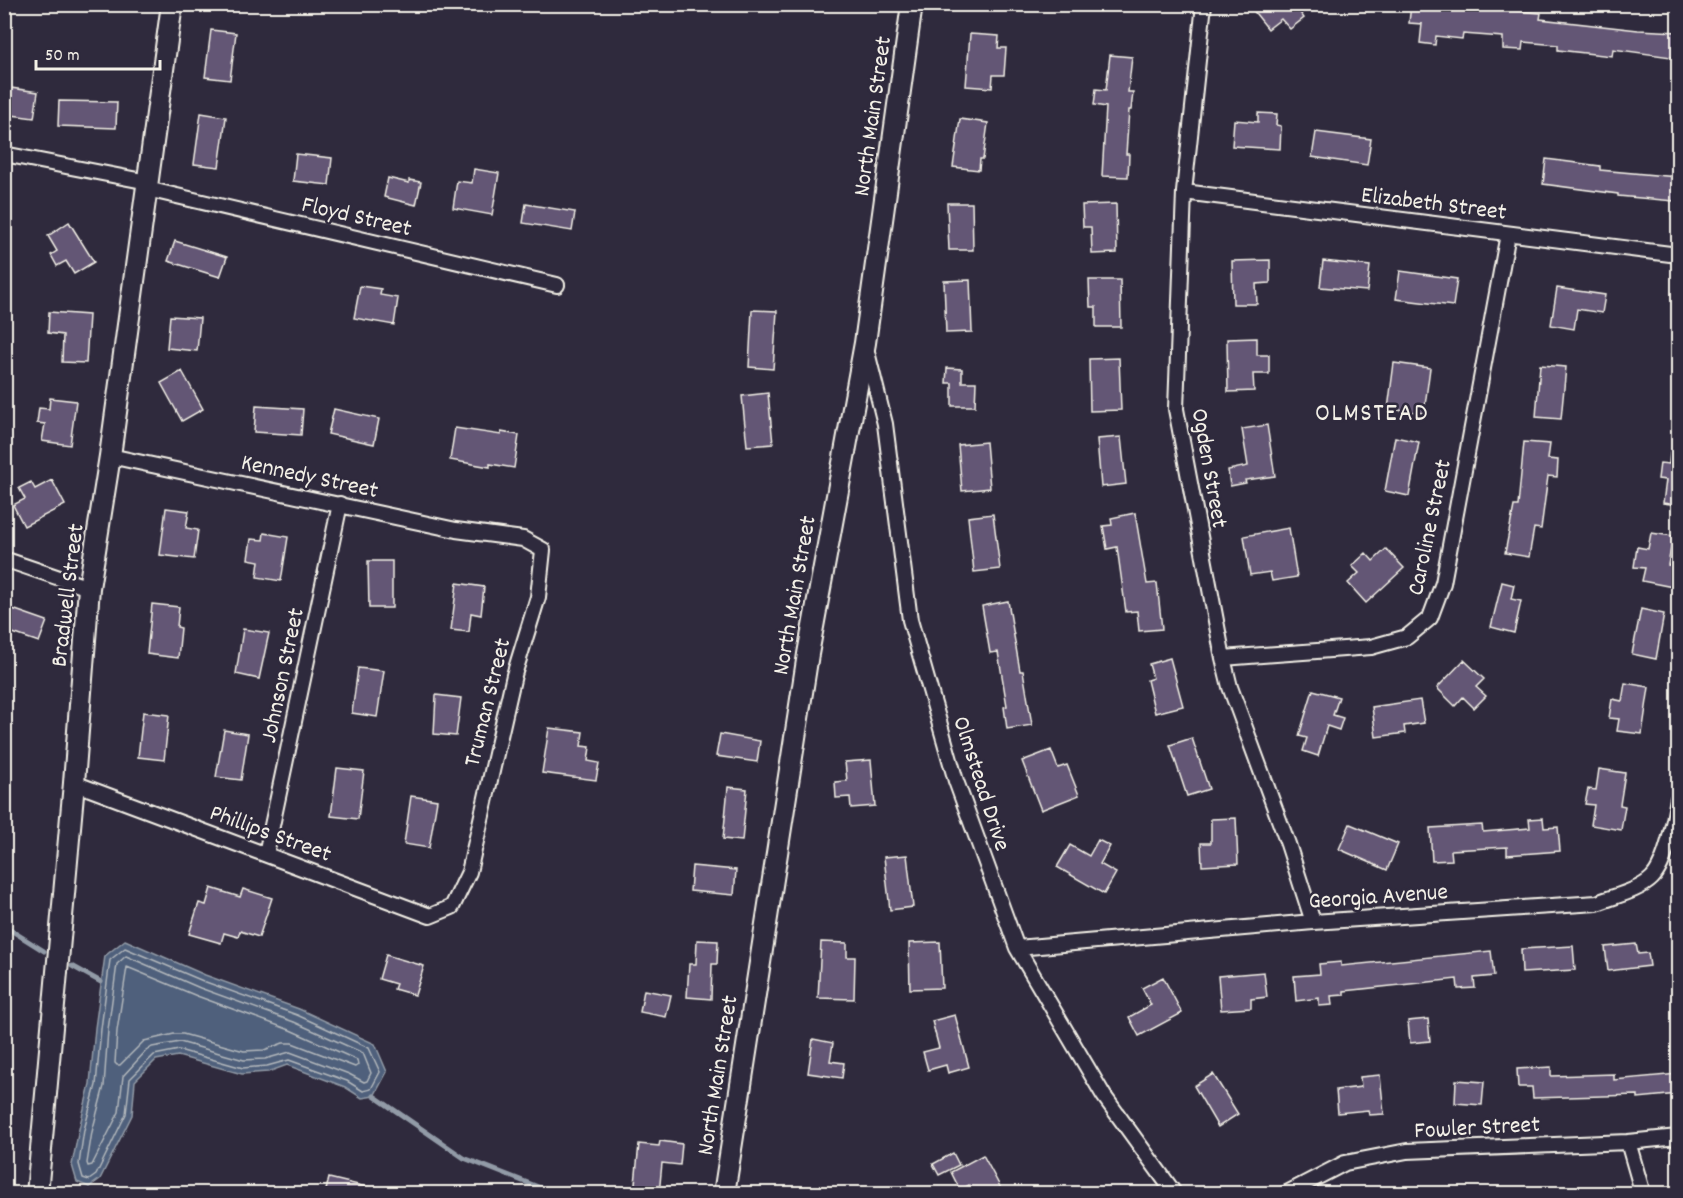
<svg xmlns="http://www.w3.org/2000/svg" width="1683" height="1198" font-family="Dekko,sans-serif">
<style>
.water{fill:#50617b;stroke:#929ba7;stroke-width:1.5}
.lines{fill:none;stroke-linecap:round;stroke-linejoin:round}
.shore{stroke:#b2b7bc;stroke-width:1.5}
.stream{stroke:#929ba7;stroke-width:5}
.building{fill:#645774;stroke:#f4f1e8;stroke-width:1.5}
.street-casing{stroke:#f4f1e8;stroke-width:18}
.secondary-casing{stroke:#f4f1e8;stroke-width:24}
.street{stroke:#2f2a3d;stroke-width:14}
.secondary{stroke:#2f2a3d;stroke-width:20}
.labels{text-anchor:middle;stroke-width:5;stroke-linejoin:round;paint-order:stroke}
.street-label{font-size:24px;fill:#f4f1e8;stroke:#2f2a3d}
.neighbourhood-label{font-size:26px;letter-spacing:1.5px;fill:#f4f1e8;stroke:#2f2a3d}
</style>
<rect width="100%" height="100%" fill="#2f2a3d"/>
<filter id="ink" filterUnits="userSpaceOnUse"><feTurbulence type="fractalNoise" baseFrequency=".0167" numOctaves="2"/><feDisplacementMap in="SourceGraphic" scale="12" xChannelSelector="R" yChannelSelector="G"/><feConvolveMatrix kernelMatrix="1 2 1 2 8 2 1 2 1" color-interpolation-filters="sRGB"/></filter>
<g filter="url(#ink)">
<path class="water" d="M125,940l80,35 94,34 76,35 12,28 -13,24 -12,2 -17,-11 -58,-22 -19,7 -26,2 -64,-18 -22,4 -21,21 -3,34 -32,64 -11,8 -12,-5 -5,-17 7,-36 11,-45 5,-56 10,-72z"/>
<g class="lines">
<path class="shore" d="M125,948l78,33 94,34 72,33 11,24 -9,17 -8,2 -16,-10 -58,-21 -22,6 -24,2 -64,-18 -25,5 -24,24 -4,35 -30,61 -7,5 -6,-2 -4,-14 5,-34 12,-45 5,-56 9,-69z
M126,956l74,32 94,34 69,31 8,20 -4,8 -3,1 -15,-8 -59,-22 -25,7 -21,1 -64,-18 -28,5 -6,4 -23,25 -4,36 -27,53 -4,1 -1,-3 5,-31 12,-46 4,-56 9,-66z
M127,967l70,29 93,34 67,30 1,5 -3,2 -63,-24h-9l-19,7 -20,1 -61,-17h-9l-30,7 -24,24h-3l-2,-2 2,-32z"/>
<path class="stream" d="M4,926l40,25
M72,966l29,16
M374,1096l90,62 92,36"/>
</g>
<path class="building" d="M1248,4h51l-3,3 8,11 -14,11 -9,-10 -13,10z
M1411,4h55v3l75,6 -1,6 98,11 40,2v26l-65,-9 -1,7 -54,-6v-5l-35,-3 -1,8 -19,-1v-12l-40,-3 -1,5 -26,-3 -1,9 -15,-2 2,-19 -13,-1z
M211,30l25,3 -6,47 -25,-3z
M970,34l29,2 -1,12h8l-2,27h-11l-1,13 -26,-2z
M1110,55l22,2 -4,35h5l-2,18h-2l-3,44h3l-1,23 -26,-1 4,-69 -12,-2 2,-16 10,1z
M4,87l34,5 -4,26 -30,-4z
M59,101l58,1 -1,26 -58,-2z
M201,113l25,4 -7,50 -25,-3z
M1258,113l19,1 -1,11 5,1 -1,23 -48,-3 2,-26 24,2z
M960,119l28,4 -5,36h-3l-1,11 -26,-3z
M1316,132l55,7 -4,26 -55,-8z
M296,154l36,4 -3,27 -36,-4z
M1546,159l54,7v4l77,7 -3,24 -56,-5v-2l-75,-10z
M474,169l25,4 -7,42 -39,-7 4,-27 15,2z
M388,178l21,5v-3l12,2 -5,23 -32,-8z
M947,203h25l1,47h-24z
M526,204l49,8 -3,19 -49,-8z
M1116,204l1,49 -25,1 -1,-27h-8l-1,-22z
M69,222l25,40 -20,12 -8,-13 -9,5 -6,-11 6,-4 -9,-15z
M175,241l52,16 -7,20 -52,-16z
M1270,260v23l-14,1 1,20h-24l-1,-43z
M1323,261l47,5 -3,25 -47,-4z
M1400,271l57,8 -4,27 -57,-7z
M970,280l2,52 -26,1 -2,-52z
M1089,280h31l1,47h-25v-20h-6z
M360,286l21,3 -1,6 18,3 -4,27 -40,-7z
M1557,288l48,7 -3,18 -25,-4 -3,20 -23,-4z
M752,310l25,1 -4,58 -24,-2z
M49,312l40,3 -3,48 -24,-1 1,-27 -15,-2z
M170,316l30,2 -3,33 -30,-3z
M1257,338v17h12v19h-16l1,17 -26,1 -1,-53z
M1119,358l2,52 -31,1 -1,-52z
M1394,363l36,5 -6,45 -36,-4z
M1540,365l26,2 -5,52 -25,-2z
M947,368l15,1v13h14l-1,24h-23v-23h-6z
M182,371l21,38 -21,12 -21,-38z
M768,393l5,51 -26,2 -5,-50z
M50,398l26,3 -6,44 -28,-4 3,-17 -8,-1 2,-15 10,1z
M256,406l47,3 -2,26 -47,-3z
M334,409l45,10 -5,25 -46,-10z
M1267,425l8,51 -30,4 1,3 -16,3 -2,-16 20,-4 -6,-37z
M455,428l46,7v-3l18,3 -5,33 -24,-4v3l-40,-7z
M1121,437l5,47 -25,3 -4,-48z
M1395,437l24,5 -10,54 -24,-5z
M986,442l4,46 -28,3 -4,-46z
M1524,442l26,2 -2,15 10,1 -1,17 -9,-1 -7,53 -7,-1 -5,29 -24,-4 9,-47h4z
M1670,452h8v53l-15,-2 3,-23 -8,-1 2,-16 9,1z
M52,480l13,25 -41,21 -11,-21 12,-6 -6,-11 12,-6 4,7z
M166,508l23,3 -3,17 12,2 -4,29 -34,-4z
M1135,513l12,71 10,-1 5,46 -23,2 -2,-20 -11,1 -9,-65 -10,2 -4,-23 9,-1 -1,-7z
M993,514l7,55 -26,3 -6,-55z
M1289,528l8,49 -25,4 -2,-9 -20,3 -6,-39z
M264,533l24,4 -7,44 -24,-4 2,-16 -11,-2 3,-20 12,1z
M1651,533l22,3 -5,29 9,1 -4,21 -31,-6 3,-13 -11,-1 3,-20 11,2z
M1386,549l18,19 -38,35 -18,-20 11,-10 -7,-7 14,-13 7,8z
M368,561h24v47h-23z
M1502,582l12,3 -3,14 10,2 -7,32 -23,-6z
M457,583l27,4 -3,28 -10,-2 -2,19 -18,-2z
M1008,601l12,70h3l9,54 -25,4 -3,-22 3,-1 -9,-54 -8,1 -8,-47z
M152,604l27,3 -2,20 4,1 -3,30 -31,-4z
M4,606l43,15 -8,21 -35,-12z
M1641,609l23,5 -8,45 -24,-5z
M243,629l26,4 -10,46 -23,-5z
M1170,658l13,48 -28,7 -8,-33 6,-2 -4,-14z
M1464,660l20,19 -8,8 10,9 -12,12 -11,-11 -8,9 -18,-18z
M358,668l26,3 -7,46 -25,-4z
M1625,683l24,4 -7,47 -25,-3 2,-12 -10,-1 3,-19 10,2z
M1313,690l26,7 -6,18 10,3 -4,12 -12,-4 -9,30 -15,-5 4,-13 -8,-2z
M436,695l25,3 -5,38 -22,-2z
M1420,700l4,23 -20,3 1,7 -29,4 -4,-30z
M143,712l26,3 -5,45 -26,-3z
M549,728l34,4 -2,14 9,1 -2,14 11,2 -3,17 -54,-7z
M224,730l24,4 -7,46 -25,-3z
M720,734l40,7 -3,21 -41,-6z
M1192,738l17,51 -22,7 -17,-51z
M1051,750l7,18 9,-3 12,30 -38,15 -19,-49z
M871,760l4,46 -24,2 -1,-11 -14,1 -1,-16 12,-1 -2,-19z
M337,768l27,3 -6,48 -27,-3z
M1599,769l26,4 -5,32 5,1 -4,24 -30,-5 3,-20 -9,-1 3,-15 8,1z
M728,787l19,2 -5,52 -19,-2z
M411,796l26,4 -8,48 -25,-4z
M1236,818l2,46 -36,2 -1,-23h10v-24z
M1543,818l1,10 14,-1 2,24 -53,4v-8l-56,3 1,10 -20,1 -2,-33 52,-3 1,7 47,-4 -1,-9z
M1350,824l48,20 -11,26 -48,-21z
M1098,840l12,6 -10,18 16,9 -12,21 -47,-27 13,-22 19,11z
M907,855l6,52 -23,3 -6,-53z
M692,866l44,4 -2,25 -44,-4z
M211,888l29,9 3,-8 29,9 -13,39 -19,-6 -2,6 -14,-4 -3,10 -32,-9 10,-31 7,2z
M697,940l21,1 -1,23h-5l-1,35 -24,-2 2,-33h7z
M821,942l26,1v14h8l-1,42 -36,-1z
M940,942l2,46 -32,1 -1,-46z
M1636,944l2,10 10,-1 2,13 -42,5 -3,-24z
M1573,946l2,24 -53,3 -1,-24z
M1491,951l3,25 -20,2 1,10 -17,1 -1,-10 -113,12v4l-13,1 1,9 -13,1v-8l-23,3 -2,-25 26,-2 -1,-10 22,-2v4z
M386,955l38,11 -9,29 -21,-6 2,-5 -17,-5z
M1264,972l3,25 -16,2v9l-30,2 -3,-34z
M1163,977l19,36 -43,23 -10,-19 22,-12 -9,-17z
M644,990l27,5 -5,22 -26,-5z
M955,1015l14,52 -21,6 -2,-8 -18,5 -5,-18 16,-4 -7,-27z
M1428,1019l2,22 -20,2 -2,-22z
M813,1039l20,4 -3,18 14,2 -2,15 -34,-5z
M1551,1067v9l63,-2v6l64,-6v20l-40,4v-3l-105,3 -1,-11h-14l-1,-18z
M1213,1074l25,40 -20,13 -24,-41z
M1380,1075l4,39 -15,1 -1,-5 -30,3 -2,-23 25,-3 -1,-10z
M1456,1080l28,2 -2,23 -27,-2z
M660,1141l22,3 -2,21 -18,-2 -3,31h-25l5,-50 20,2z
M953,1153l6,12 -20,10 -6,-11z
M983,1155l21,39h-30l-5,-9 -9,5 -9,-18z
M329,1178l42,10v6h-46z"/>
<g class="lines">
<g class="street-casing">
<path id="street" d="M1204,4l-20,188 -8,217 47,249 7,29 58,157 25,78
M4,154l144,28
M147,189l410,96
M1184,192l494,63
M866,348l19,76 25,196 46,161 61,167 87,148 71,98
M4,559l85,29
M1223,658l148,-11 36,-10 23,-19 13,-35 65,-349
M74,783l356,133 22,-9 17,-35 45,-197 24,-78 5,-47 -20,-11 -67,-9 -346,-74
M266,854l74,-350
M1017,948l296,-26 284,-19c17,-7 42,-12 55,-25 14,-14 23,-60 26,-80
M1628,1142l15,52
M1285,1194l60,-31 62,-12 221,-9 50,-5"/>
</g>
<g class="secondary-casing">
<path id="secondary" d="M37,1194l37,-411 15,-195 21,-132 62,-452
M724,1194l84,-540 57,-311 47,-339"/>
</g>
<use href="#street" class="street"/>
<use href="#secondary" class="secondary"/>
</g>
</g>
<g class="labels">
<g class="street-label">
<text transform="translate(871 116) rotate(-82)" y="8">North Main Street</text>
<text transform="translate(1434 202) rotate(7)" y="8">Elizabeth Street</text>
<text transform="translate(357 215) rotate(13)" y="8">Floyd Street</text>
<text transform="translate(1211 468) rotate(80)" y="8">Ogden Street</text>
<text transform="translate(310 475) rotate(12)" y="8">Kennedy Street</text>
<text transform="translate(1428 527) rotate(-78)" y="8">Caroline Street</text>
<text transform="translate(66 595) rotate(-83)" y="8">Bradwell Street</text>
<text transform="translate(793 595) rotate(-80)" y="8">North Main Street</text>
<text transform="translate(281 675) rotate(-78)" y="8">Johnson Street</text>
<text transform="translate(486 702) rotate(-76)" y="8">Truman Street</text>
<text transform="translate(983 783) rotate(72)" y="8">Olmstead Drive</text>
<text transform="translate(271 832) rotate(20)" y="8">Phillips Street</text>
<text transform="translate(1378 895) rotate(-4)" y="8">Georgia Avenue</text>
<text transform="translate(716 1075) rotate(-81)" y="8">North Main Street</text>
<text transform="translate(1477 1126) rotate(-3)" y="8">Fowler Street</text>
</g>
<g class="neighbourhood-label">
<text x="1372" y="420">OLMSTEAD</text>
</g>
</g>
<rect width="1683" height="1198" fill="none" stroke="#2f2a3d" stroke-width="24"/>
<rect x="12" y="12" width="1659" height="1174" fill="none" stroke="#f4f1e8" stroke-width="2" filter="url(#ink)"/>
<path d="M36 60v9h124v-9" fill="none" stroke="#f4f1e8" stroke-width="3"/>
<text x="45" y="60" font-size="18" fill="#f4f1e8" stroke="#2f2a3d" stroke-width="4.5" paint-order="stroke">50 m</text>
</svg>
